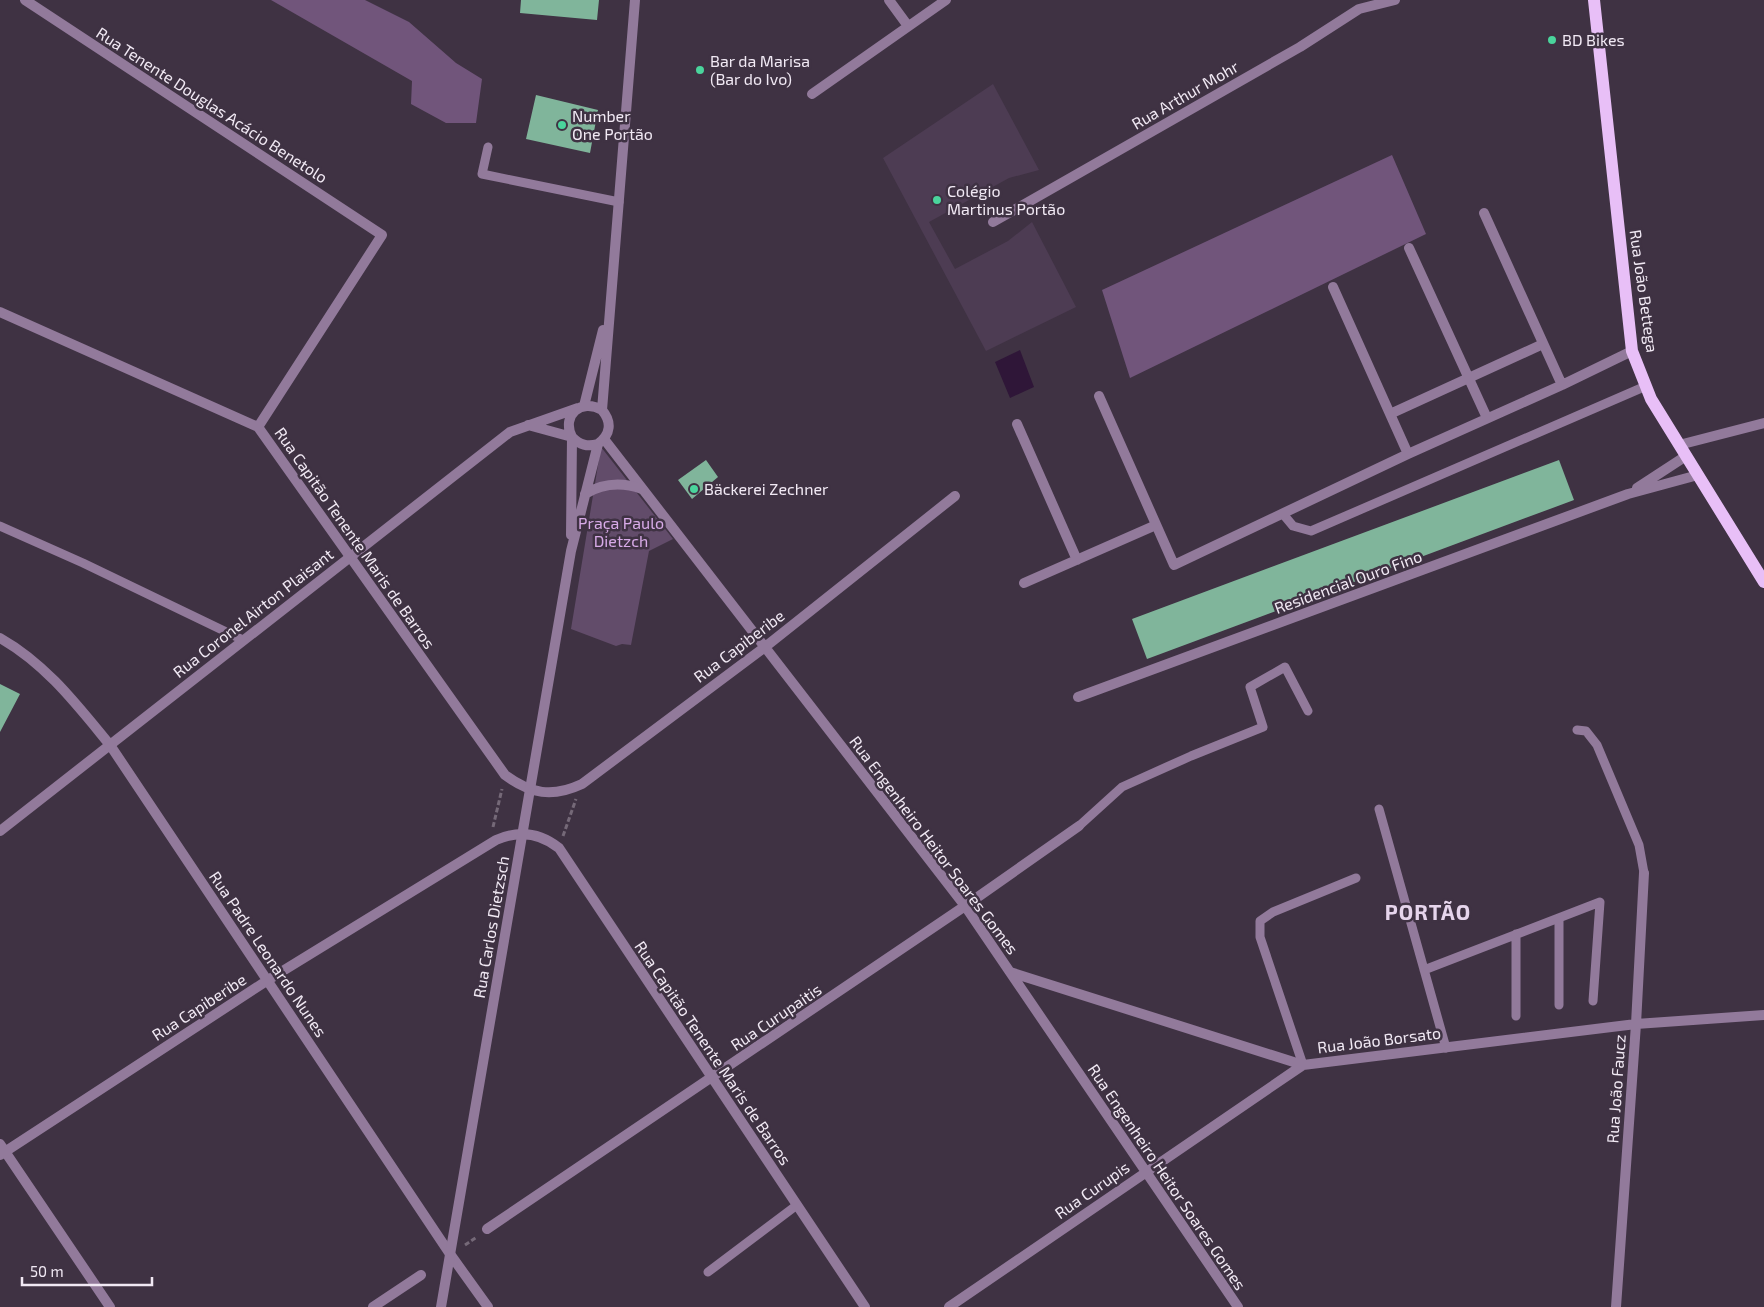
<svg xmlns="http://www.w3.org/2000/svg" width="1764" height="1307" font-family="'Exo 2',sans-serif">
<style>
.built{fill:#4d3c53}
.green{fill:#624c6a}
.forest{fill:#71557b}
.water{fill:#2f1638}
.building{fill:#80b59b}
.lines{fill:none;stroke-linecap:round;stroke-linejoin:round}
.path{stroke:#756978;stroke-width:3;stroke-dasharray:5 2.5;stroke-linecap:butt}
.service{stroke:#927a9b;stroke-width:9}
.minor{stroke:#927a9b;stroke-width:10}
.tertiary{stroke:#927a9b;stroke-width:10}
.primary{stroke:#e8bff7;stroke-width:12}
.poi-dot{fill:#4ad49c;stroke:#3f3243;stroke-width:2}
.labels{text-anchor:middle;stroke-width:5;stroke-linejoin:round;paint-order:stroke}
.poi-label{font-size:16px;fill:#f1e9f4;stroke:#3f3243;text-anchor:start}
.street-label{font-size:16px;fill:#f1e9f4;stroke:#3f3243}
.park-label{font-size:16px;fill:#d8abe8;stroke:#3f3243}
.district-label{font-size:21px;font-weight:bold;letter-spacing:1px;fill:#e6d5ec;stroke:#3f3243}
</style>
<rect width="100%" height="100%" fill="#3f3243"/>
<path class="built" d="M993,84l46,86 -30,8 -80,44 26,47 53,-28 24,-19 44,85 -90,44 -103,-193z"/>
<path class="green" d="M601,447l72,92 -24,12 -18,94 -9,-1 -6,2 -45,-17z"/>
<path class="forest" d="M271,0h94l44,22 47,41 26,16 -6,44h-30l-35,-19 1,-23z
M1392,155l34,79 -296,144 -28,-88z"/>
<path class="water" d="M1020,350l14,37 -24,11 -15,-36z"/>
<path class="building" d="M521,0h78l-2,20 -77,-7z
M536,95l62,15 -8,43 -64,-14z
M706,460l12,17 -26,22 -14,-19z
M1559,460l15,40 -427,159 -15,-40z
M0,684l20,10 -20,38z"/>
<g class="lines">
<path class="path" d="M493,827l9,-38
M563,836l13,-37
M465,1245l12,-8"/>
<path class="service" d="M488,147l-6,27 137,28
M1283,514l10,12 18,5 335,-145
M0,526l83,37 160,77
M1577,730l9,1 11,14 42,100 5,28
M1379,809l67,239
M1079,826l43,-39 69,-31 72,-29 -13,-40 35,-20 23,44
M1424,970l176,-68 -7,99
M1559,1005v-86
M1516,1016v-82
M1303,1065l-43,-128v-16l13,-9 83,-34
M708,1272l89,-67"/>
<path class="minor" d="M25,0l357,235 -124,192
M889,0l19,26
M812,94l134,-94
M1484,213l78,172
M993,222l307,-175 59,-38 36,-9
M1409,248l78,170
M1333,287l75,167
M0,312l258,115 247,348c26,19 47,23 77,9l183,-137 190,-151
M1099,396l75,169 234,-111 154,-69 70,-34
M1390,414l153,-70
M1017,424l60,136
M604,439l361,467 273,401
M1679,445l85,-22
M1637,488l49,-32
M1024,583l132,-58
M1078,697l550,-203 70,-19
M110,745l340,509 38,53
M1010,972l293,93 333,-41 128,-9
M0,1144l110,163
M0,1155l268,-175 228,-140c23,-10 44,-7 63,8l306,459
M487,1229l478,-323 114,-80
M373,1307l48,-32
M949,1307l354,-242
M1616,1307l20,-283 8,-151"/>
<path class="tertiary" d="M584,406l19,-76
M528,425l44,12
M572,437c8,8 15,10 26,7
M585,494c18,-11 37,-12 57,-5
M571,535l1,-98c-11,-22 9,-39 30,-27
M0,638c46,26 77,67 110,107
M0,831l510,-399 68,-24
M441,1307l130,-756 27,-107c13,-10 14,-22 4,-34l33,-410"/>
<path class="primary" d="M1594,0l38,351 19,48 113,183"/>
</g>
<g class="poi-dot">
<circle cx="1552" cy="40" r="5"/>
<circle cx="700" cy="70" r="5"/>
<circle cx="562" cy="125" r="5"/>
<circle cx="937" cy="200" r="5"/>
<circle cx="694" cy="489" r="5"/>
</g>
<g class="labels">
<g class="poi-label">
<text x="1562" y="46">BD Bikes</text>
<text x="710" y="67">Bar da Marisa<tspan x="710" dy="18">(Bar do Ivo)</tspan></text>
<text x="572" y="122">Number<tspan x="572" dy="18">One Portão</tspan></text>
<text x="947" y="197">Colégio<tspan x="947" dy="18">Martinus Portão</tspan></text>
<text x="704" y="495">Bäckerei Zechner</text>
</g>
<g class="street-label">
<text transform="translate(1185 95) rotate(-30)" y="6">Rua Arthur Mohr</text>
<text transform="translate(212 105) rotate(33)" y="6">Rua Tenente Douglas Acácio Benetolo</text>
<text transform="translate(1644 291) rotate(82)" y="6">Rua João Bettega</text>
<text transform="translate(355 538) rotate(55)" y="6">Rua Capitão Tenente Maris de Barros</text>
<text transform="translate(1348 582) rotate(-20)" y="6">Residencial Ouro Fino</text>
<text transform="translate(253 613) rotate(-38)" y="6">Rua Coronel Airton Plaisant</text>
<text transform="translate(739 646) rotate(-37)" y="6">Rua Capiberibe</text>
<text transform="translate(934 845) rotate(53)" y="6">Rua Engenheiro Heitor Soares Gomes</text>
<text transform="translate(491 927) rotate(-80)" y="6">Rua Carlos Dietzsch</text>
<text transform="translate(268 954) rotate(56)" y="6">Rua Padre Leonardo Nunes</text>
<text transform="translate(199 1007) rotate(-33)" y="6">Rua Capiberibe</text>
<text transform="translate(776 1017) rotate(-34)" y="6">Rua Curupaitis</text>
<text transform="translate(1379 1040) rotate(-7)" y="6">Rua João Borsato</text>
<text transform="translate(713 1053) rotate(56)" y="6">Rua Capitão Tenente Maris de Barros</text>
<text transform="translate(1616 1089) rotate(-86)" y="6">Rua João Faucz</text>
<text transform="translate(1167 1177) rotate(56)" y="6">Rua Engenheiro Heitor Soares Gomes</text>
<text transform="translate(1092 1190) rotate(-35)" y="6">Rua Curupis</text>
</g>
<g class="park-label">
<text x="621" y="529">Praça Paulo<tspan x="621" dy="18">Dietzch</tspan></text>
</g>
<g class="district-label">
<text x="1428" y="920">PORTÃO</text>
</g>
</g>
<path d="M22 1277v8h130v-8" fill="none" stroke="#f1e9f4" stroke-width="2.5"/>
<text x="30" y="1277" font-size="15" fill="#f1e9f4" stroke="#3f3243" stroke-width="4" paint-order="stroke">50 m</text>
</svg>
